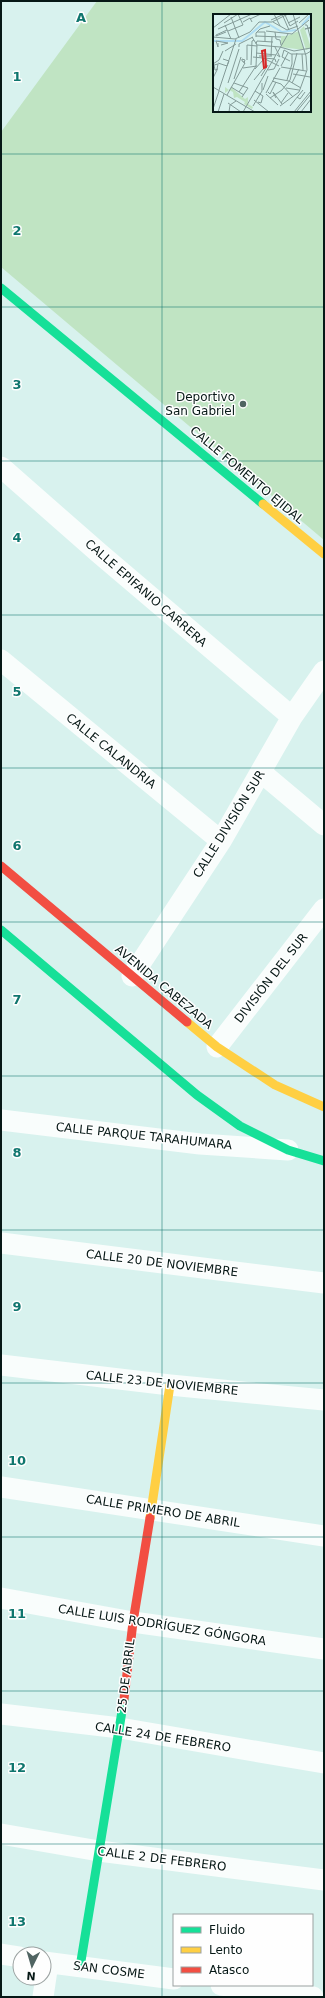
<svg xmlns="http://www.w3.org/2000/svg" width="325" height="1998" font-family="'DejaVu Sans',sans-serif">
<style>
.green{fill:#c0e4c3;fill-rule:evenodd}
.lines{fill:none;stroke-linecap:round;stroke-linejoin:round}
.street{stroke:#f9fdfc;stroke-width:21}
.fast{stroke:#16e098;stroke-width:9}
.slow{stroke:#ffcf43;stroke-width:9}
.jam{stroke:#f24e42;stroke-width:9}
.grid{fill:none;stroke:#0f766e;stroke-width:1;stroke-opacity:0.55}
.poi-dot{fill:#506462;stroke:#fefefe;stroke-width:1.5}
.labels{text-anchor:middle;stroke-width:3;stroke-linejoin:round;paint-order:stroke}
.poi-label{font-size:12px;fill:#061816;stroke:#fefefe;text-anchor:end}
.street-label{font-size:12px;fill:#061816;stroke:#fefefe}
.inset-river{fill:none;stroke:#aeddf3;stroke-width:2}
.inset-road{fill:none;stroke:#849b98;stroke-width:1}
.view{fill:#d62828;fill-opacity:0.15;stroke:#d62828;stroke-width:2}
.inset-edge{fill:none;stroke:#061816;stroke-width:2}
.grid-label{font-size:13px;text-anchor:middle;font-weight:bold;fill:#0f766e;stroke:#fefefe;stroke-width:3;stroke-linejoin:round;paint-order:stroke}
</style>
<rect width="100%" height="100%" fill="#d8f2ee"/>
<path class="green" d="M97,1h227v539l-323,-273v-135zM214,15h96v96h-96z"/>
<g class="lines">
<path class="street" d="M1,467l98,86 193,164
M1,660l220,181
M262,773l62,52
M132,976l89,-135 71,-124 32,-46
M217,1047l107,-138
M1,1120l199,24 88,6
M1,1243l323,40
M1,1365l169,20 154,15
M1,1487l323,49
M1,1598l132,24 191,27
M1,1714l119,14 204,35
M1,1834l98,17 225,29
M1,1954l19,3
M44,1962l130,17
M221,1985l92,12
M43,1997l5,-34"/>
<path class="fast" d="M1,288l262,216
M1,930l196,165 43,31 48,24 36,11
M80,1967l44,-268"/>
<path class="slow" d="M263,504l61,50
M187,1022l30,25 58,38 49,22
M150,1518l20,-133"/>
<path class="jam" d="M1,866l186,156
M124,1699l9,-77 17,-104"/>
</g>
<path class="grid" d="M162,1v1996M1,154h323M1,307h323M1,461h323M1,615h323M1,768h323M1,922h323M1,1076h323M1,1230h323M1,1383h323M1,1537h323M1,1691h323M1,1844h323"/>
<circle class="poi-dot" cx="243" cy="404" r="4"/>
<g class="labels">
<g class="poi-label">
<text x="235" y="401">Deportivo<tspan x="235" dy="14">San Gabriel</tspan></text>
</g>
<g class="street-label">
<text transform="translate(247 475) rotate(40)" y="4">CALLE FOMENTO EJIDAL</text>
<text transform="translate(146 593) rotate(41)" y="4">CALLE EPIFANIO CARRERA</text>
<text transform="translate(111 751) rotate(39)" y="4">CALLE CALANDRIA</text>
<text transform="translate(229 824) rotate(-58)" y="4">CALLE DIVISIÓN SUR</text>
<text transform="translate(271 978) rotate(-52)" y="4">DIVISIÓN DEL SUR</text>
<text transform="translate(164 987) rotate(40)" y="4">AVENIDA CABEZADA</text>
<text transform="translate(144 1136) rotate(6)" y="4">CALLE PARQUE TARAHUMARA</text>
<text transform="translate(162 1263) rotate(7)" y="4">CALLE 20 DE NOVIEMBRE</text>
<text transform="translate(162 1383) rotate(6)" y="4">CALLE 23 DE NOVIEMBRE</text>
<text transform="translate(163 1511) rotate(9)" y="4">CALLE PRIMERO DE ABRIL</text>
<text transform="translate(162 1625) rotate(9)" y="4">CALLE LUIS RODRÍGUEZ GÓNGORA</text>
<text transform="translate(126 1676) rotate(-83)" y="4">25 DE ABRIL</text>
<text transform="translate(163 1737) rotate(9)" y="4">CALLE 24 DE FEBRERO</text>
<text transform="translate(162 1859) rotate(7)" y="4">CALLE 2 DE FEBRERO</text>
<text transform="translate(109 1970) rotate(7)" y="4">SAN COSME</text>
</g>
</g>
<g transform="translate(213 14)">
<rect width="98" height="98" fill="#d8f2ee"/>
<path d="M91,12l7,22 -5,2 -6,-20zM86,17l5,19 -23,-3v-11h6zM12,73l4,3 2,-3 14,12 3,-2v7l5,3 -1,2 -8,-5 1,-2 -8,-5 -3,1 -1,-6 -4,-2 -4,3z" fill="#c0e4c3"/>
<path class="inset-river" d="M89,11l9,-10M0,27h29l23,-19 17,10 14,-2"/>
<path class="inset-road" d="M61,0l6,12M69,0l7,16M80,0l13,42 1,14M72,1l5,11 8,-5M18,3l8,21M37,5l11,-5M58,6l11,-5M30,8l7,-4 2,4M60,8l14,8 11,-4M11,9l14,-9 5,11M75,9l12,-6M86,9l10,-9M12,11l6,14M92,11h2l4,15M98,13l-6,2 6,-1M0,14l18,-14M5,15l34,-15M15,17l15,-6M53,17l26,3 17,-14M13,18l-10,4v-1l11,-5M44,18h8v9M62,18l1,7 4,1 1,5M43,22l25,1M0,23l22,2 15,-7 9,-10h13l16,-8M43,23v-4l4,-4 10,-3M5,29v4l-2,-6 12,2 -7,2M43,30l1,-3 16,1M44,31l23,2 14,4 17,-3M26,33v-3l14,-7M62,33l5,10 -3,-2M71,36l7,4h15l5,-3M71,36l-2,7 8,4M12,37l11,-7M43,39l20,2M89,40l1,16M46,42h13M58,42l1,-19M40,43l10,1 16,8M51,44l11,1 1,3M34,46v-15l10,1M5,49l9,3 2,-5 -6,-2M0,50l6,-4 4,-9M38,51l1,-24 2,-1M68,52l7,-13M68,53l25,4M30,54l14,-2M42,55l8,-9M55,56l6,-1 5,-10M80,60l17,3M48,62l7,-11M0,64l4,-8v-1l1,-5 -4,1 1,5h1l1,-1h1M60,64l16,3 12,7M21,65l7,-22M41,66l9,-11M74,66l5,-16v-10M59,67l9,3 12,13M15,69l11,-34M21,69l14,5 -6,9M79,69l7,-14M0,73l42,25M18,73l13,8M73,74l13,2M6,76l17,-51M50,76l5,-14M42,77l8,5 -2,7 -3,-1M26,78l17,-26 1,-21 -5,-8M55,78l2,2 6,-12M53,79l14,-25M53,80l12,11M14,81l18,-32h-1v-1l-2,-1v-2l3,1 -1,3h1M84,83l3,2 5,-7M57,84l12,-8 8,-10 7,-27M63,84l-3,-6 9,12M41,86l15,12M15,89l13,9M68,89l7,-10M40,92l9,-15v-8M67,92l19,-14 8,-22M77,92l13,-16M0,95l6,-18M84,97l14,-17M5,98l6,-18M16,98l1,-7 6,-4M30,98l45,-78M81,98l17,-21M88,98l10,-13"/>
<path class="view" d="M52,36l1,17 -2,1 -2,-17z"/>
<rect width="98" height="98" class="inset-edge"/>
</g>
<g class="grid-label">
<text x="81" y="22">A</text>
<text x="17" y="81">1</text>
<text x="17" y="235">2</text>
<text x="17" y="389">3</text>
<text x="17" y="542">4</text>
<text x="17" y="696">5</text>
<text x="17" y="850">6</text>
<text x="17" y="1004">7</text>
<text x="17" y="1157">8</text>
<text x="17" y="1311">9</text>
<text x="17" y="1465">10</text>
<text x="17" y="1618">11</text>
<text x="17" y="1772">12</text>
<text x="17" y="1926">13</text>
</g>
<rect width="325" height="1998" fill="none" stroke="#061816" stroke-width="4"/>
<rect x="173" y="1914" width="140" height="72" fill="#fefefe" stroke="#9ba2a1"/>
<rect x="181" y="1927" width="20" height="6" fill="#16e098" stroke="#9ba2a1"/>
<text x="209" y="1934" font-size="12" fill="#061816">Fluido</text>
<rect x="181" y="1947" width="20" height="6" fill="#ffcf43" stroke="#9ba2a1"/>
<text x="209" y="1954" font-size="12" fill="#061816">Lento</text>
<rect x="181" y="1967" width="20" height="6" fill="#f24e42" stroke="#9ba2a1"/>
<text x="209" y="1974" font-size="12" fill="#061816">Atasco</text>
<g transform="translate(32 1966) rotate(185)"><circle r="19" fill="#fefefe" stroke="#9ba2a1"/>
<path d="M0-3L7 15L0 10L-7 15Z" fill="#506462"/>
<text y="-6" font-size="11" font-weight="bold" text-anchor="middle" fill="#061816">N</text>
</g>
</svg>
